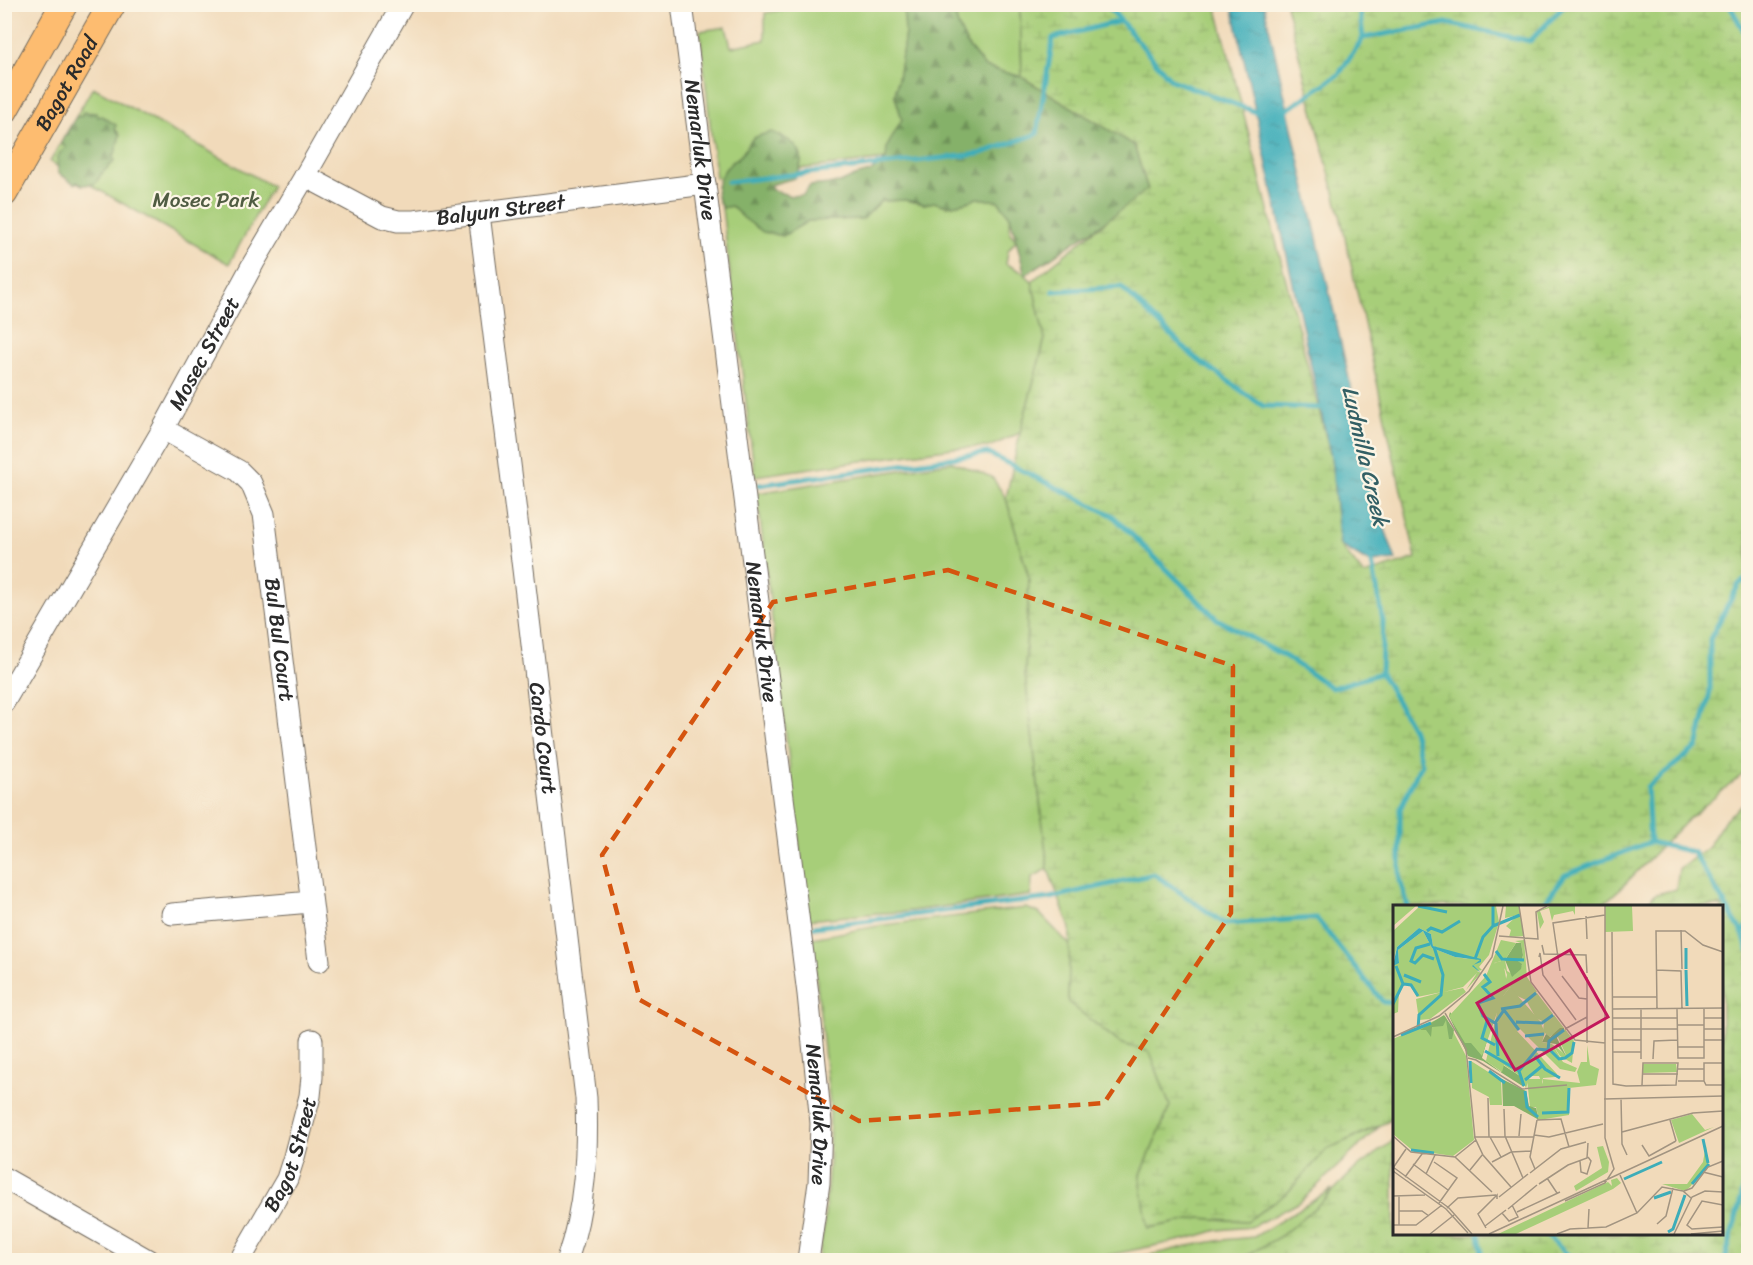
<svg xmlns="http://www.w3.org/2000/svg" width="1753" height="1265" font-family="Sriracha,sans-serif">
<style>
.green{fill:#a7ce79;stroke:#697c52;stroke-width:1.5}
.forest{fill:url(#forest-firs);stroke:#586e4a;stroke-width:1.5}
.wetland{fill:url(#wetland-marsh);stroke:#697c52;stroke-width:1.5}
.water{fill:url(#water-ripples);stroke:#346c72;stroke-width:1.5}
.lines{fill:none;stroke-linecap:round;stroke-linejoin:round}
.stream{stroke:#3dadb9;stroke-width:5}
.minor-casing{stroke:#70685d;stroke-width:23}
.major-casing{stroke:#70685d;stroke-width:29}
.minor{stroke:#fff;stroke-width:21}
.major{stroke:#fdbc6f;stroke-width:27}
.marked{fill:none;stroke:#d5540f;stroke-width:4.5;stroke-dasharray:12 8;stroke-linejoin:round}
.labels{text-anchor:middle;stroke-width:4.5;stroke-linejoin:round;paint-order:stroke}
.street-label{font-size:21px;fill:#2b2b2b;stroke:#fcf5e5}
.park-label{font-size:21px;fill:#505c42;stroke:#fcf5e5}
.water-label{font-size:22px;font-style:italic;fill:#325f64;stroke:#fcf5e5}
.inset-river{fill:none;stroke:#3dadb9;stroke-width:3}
.inset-road{fill:none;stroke:#a29481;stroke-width:1.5}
.view{fill:#c2185b;fill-opacity:0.15;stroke:#c2185b;stroke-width:3}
.inset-edge{fill:none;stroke:#2b2b2b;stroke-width:3}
</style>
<defs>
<pattern id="forest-firs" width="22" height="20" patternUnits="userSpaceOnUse" patternTransform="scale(1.5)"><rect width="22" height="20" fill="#85b169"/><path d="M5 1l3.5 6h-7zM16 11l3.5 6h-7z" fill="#6d9057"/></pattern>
<pattern id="wetland-marsh" width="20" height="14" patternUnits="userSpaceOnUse" patternTransform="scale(1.5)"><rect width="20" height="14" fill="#a7ce79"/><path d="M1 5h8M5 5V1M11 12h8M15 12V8" fill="none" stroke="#90b169"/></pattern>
<pattern id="water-ripples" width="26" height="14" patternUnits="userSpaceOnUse" patternTransform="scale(1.5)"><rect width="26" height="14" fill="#3dadb9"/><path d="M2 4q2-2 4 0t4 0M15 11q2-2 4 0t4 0" fill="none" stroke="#338d97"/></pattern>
</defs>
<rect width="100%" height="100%" fill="#fcf5e5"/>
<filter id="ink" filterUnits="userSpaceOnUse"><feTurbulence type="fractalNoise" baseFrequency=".0167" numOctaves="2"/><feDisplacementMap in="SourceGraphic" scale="12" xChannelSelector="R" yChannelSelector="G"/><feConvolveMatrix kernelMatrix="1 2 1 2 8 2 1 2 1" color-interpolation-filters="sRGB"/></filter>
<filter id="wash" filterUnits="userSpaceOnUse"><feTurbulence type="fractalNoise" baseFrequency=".008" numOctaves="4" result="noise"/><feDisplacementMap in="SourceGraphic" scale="24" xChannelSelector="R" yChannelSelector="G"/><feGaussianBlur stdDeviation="1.35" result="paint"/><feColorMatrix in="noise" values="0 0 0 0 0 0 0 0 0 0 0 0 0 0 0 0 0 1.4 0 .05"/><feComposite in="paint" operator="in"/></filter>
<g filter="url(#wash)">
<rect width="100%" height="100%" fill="#f1daba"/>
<path class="green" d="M808,5h99l-3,7 1,21 -4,28 -6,35 7,23 -15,28v12l-171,19 -16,-147 26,-4 5,20 34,-7v-27z
M953,5h67l2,72 -37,-10 -18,-22 -10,-22z
M93,87l179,99 -43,78 -179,-102z
M977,198l21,3 12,15v17l6,7 -8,11 -2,13 16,8 10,9 13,58 -25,94 -31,14 -36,1 -198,28 -33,-268 9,-2 14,13 38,17 25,-15 55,-3 18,-17 25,-1 18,4 10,-2 13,4 20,-4z
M952,462l40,15 14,21 23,80 -4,96 23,195 -16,8 -1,18 -128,17 -24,1 -71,7 -51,-427z
M1026,908l13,5 31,32 -2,57 52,41 30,9 20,54 -30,71 9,51 51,-10 47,3 40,-28 40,-44 53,-23 -80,76 -49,25 -33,3 -31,9 -83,17 -45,4h-241l6,-34 5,-63 1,-57 -18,-168 72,-13z
M1332,1189l-8,11 -43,36 -42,24h-109l58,-14 35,-6 31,-3z"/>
<path class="forest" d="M953,4l4,19 10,22 18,22 37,10 112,68 14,45 -43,32 -80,53 -15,-59 -12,-15 -21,-3 -10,4 -20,4 -13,-4 -10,2 -18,-4 -25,1 -18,18 -55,2 -25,15 -20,-4 -18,-13 -14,-13 -9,2c-13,-19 0,-40 17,-51 6,-4 8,-15 15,-19 5,-3 12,-4 18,-6 12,5 32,14 29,31 -1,5 -4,10 -6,15l-25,7 2,5 19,6 12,-1 7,-9 30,-3 15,-7 15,-4 16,-13 1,-12 15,-28 -7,-23 6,-35 4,-28 -1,-21 3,-7z
M83,112l13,1 2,4 4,-1 14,9 -1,4 5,6 -5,19 -3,1 3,6 -13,12 -7,11 -13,1 -5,-3 -2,2 -17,-11c-1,-12 -2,-19 8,-26l-5,-4 4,-8 4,-1 -2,-2 9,-15 6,-1z"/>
<path class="wetland" d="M1020,5h196l115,452 9,88 24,30 52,-17 -76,-343 -54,-210h462v765l-60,49 -64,66 -23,21h-207v210l-5,5 -62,28 -40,44 -40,28 -47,-3 -52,10 -8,-51 30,-71 -20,-54 -30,-9 -52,-41 2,-74 -22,-59 -23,-195 4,-96 -23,-80 14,-65 25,-94 -13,-58 73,-59 43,-33 -14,-44 -112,-68z
M1748,801v459h-509l42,-24 43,-36 30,-30 40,-30v94h328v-328h-76l8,-11 22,-6 3,-20 28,-21 19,-30z"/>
<path class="water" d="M1232,5h32l116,510 16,45 -28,2 -28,-17 -9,-88z"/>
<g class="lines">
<path class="stream" d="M1106,4l15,17
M1359,4l4,34
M1729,4l19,35
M1282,113l57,-39 24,-36 83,-15 84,18 36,-37
M728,182l251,-28 58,-20 16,-96 68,-17 50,59 90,34
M1053,291l68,-4 73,70 69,49 62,2
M759,485l228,-32 125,62 105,104 69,38 46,31 49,-15
M1371,557l12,64 -2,52 32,57 8,34 -21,45v72l8,25
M1650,842l-3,-55 50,-40 13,-55v-53l29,-55 9,-6
M1542,906l23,-31 85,-33 43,10 50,82 5,16
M814,927l236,-29 104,-24 71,50 91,-6 67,84 11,1
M1743,934l5,-9
M1479,1234l4,26
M1545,1234l24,22 12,4
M1725,1260l23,-88"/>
</g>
</g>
<g filter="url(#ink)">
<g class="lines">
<g class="minor-casing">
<g id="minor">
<path id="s1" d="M682,4l126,990 13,129 -2,60 -11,77"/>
<path id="s2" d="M305,176l77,41 16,4h16l291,-37"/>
<path id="s3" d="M479,214l44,355 63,529c2,56 -1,110 -19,162"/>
<path id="s4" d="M163,429l76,42 12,12 13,31 55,447"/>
<path id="s5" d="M4,702l159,-273 91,-167 51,-86 98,-172"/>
<path d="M172,914l139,-12"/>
<path d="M4,1178l144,82"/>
<path id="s6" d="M240,1260l47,-81 7,-22 16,-61 2,-19v-37"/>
</g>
</g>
<g class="major-casing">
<g id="major">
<path d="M4,111l60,-107"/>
<path id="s7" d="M4,193l108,-189"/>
</g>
</g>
<use href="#minor" class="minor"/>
<use href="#major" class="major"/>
</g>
</g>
<path class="marked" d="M948,570l285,96 -2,247 -127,190 -245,18 -219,-121 -38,-145 171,-253z"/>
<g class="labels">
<g class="street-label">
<text dy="7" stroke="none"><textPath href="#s7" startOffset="126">Bagot Road</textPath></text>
<text dy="7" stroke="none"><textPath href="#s1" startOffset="147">Nemarluk Drive</textPath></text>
<text dy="7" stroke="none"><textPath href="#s2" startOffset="207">Balyun Street</textPath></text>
<text dy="7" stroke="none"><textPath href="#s5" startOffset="402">Mosec Street</textPath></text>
<text dy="7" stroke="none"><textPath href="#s1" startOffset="633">Nemarluk Drive</textPath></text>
<text dy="7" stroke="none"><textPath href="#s4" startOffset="264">Bul Bul Court</textPath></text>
<text dy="7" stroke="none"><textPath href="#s3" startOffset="528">Cardo Court</textPath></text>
<text dy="7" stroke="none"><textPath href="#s1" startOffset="1119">Nemarluk Drive</textPath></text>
<text dy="7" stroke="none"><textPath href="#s6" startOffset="118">Bagot Street</textPath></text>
</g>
<g class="park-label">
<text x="206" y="207">Mosec Park</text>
</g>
<g class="water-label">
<text transform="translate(1366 456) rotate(77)" y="8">Ludmilla Creek</text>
</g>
</g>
<g transform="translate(1393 905)">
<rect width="330" height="330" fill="#f1daba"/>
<path d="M113,1h13l5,30 -15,1 2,-7 -5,-4 12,-11 -13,3zM157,1h25v9l-2,-4 -19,4 -2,6 -3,-13 -9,3 4,11 -4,7 -3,-17zM212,1h27l1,25 -28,1zM131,35l3,37 10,15 -3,2 3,-1 16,21 -8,7 9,-6 10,13 -15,9 -6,-6 1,-9 -8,-4 -10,-18 -13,-6 -3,-7 -9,12 6,-24 -2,-6 -11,-6 11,-3 2,11 7,4 8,-10 -7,-6h7l1,-4 -2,-12 -6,-2zM52,111l21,40 8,84 -21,16 -41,-6 -19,-16v-95zM172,124l9,12 -2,22 -12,-7 -8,-12 14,11 -9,-20zM194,140l3,20 9,4 -3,16 -27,3v27l-30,5 -3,-13h-6l-3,-28h14l2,5v-5l37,4 -3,-11 4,-10h6zM78,156l30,19 1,25h-12l-1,-8 -17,-9zM250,159h33l1,8 -34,1zM299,209l13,16 9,-3 -35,16 -8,-23zM313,240l2,19 -18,23 -5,4 -23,-7h25l16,-22zM210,241l6,16 -1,10 -32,19 -2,-5 28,-18 -5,-21zM224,273l4,5 -8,6 -97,45h-18l110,-52 4,4 -1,-6z" fill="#a7ce79"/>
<path d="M123,38h5l2,12 -1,4h-7l7,5 -1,5 -9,8 -7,-17zM93,70l7,45 -11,38 19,14 2,-7 17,11 4,11 -41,-26 -15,-5 -19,-40 1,-4 10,14zM51,110l10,15 -2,9h-3l-3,-19 -3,6 -11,1 -1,10 -5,-7h-6zM167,123h4v4l-3,-1 -4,7 9,18 -10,-12 -14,-2 4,-8 4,3zM109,174l24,12 3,15 7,2 3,12 -25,-14h-11z" fill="#85b169"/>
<path d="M0,1h23l-23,20zM27,1h76l3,16 -10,33 -10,12 3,3 -5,1 4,2 -15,17 11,-17 -14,14 -19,5 19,-4 3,4 -36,27 -11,1 -3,-21 26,-7 -25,5 -7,-12h-6l-5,6 -1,21 -5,2v-48l6,-4 -1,-12 25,-19 9,17 23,9 14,2 -36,-13 -2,-12 -12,-6 -22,19 -4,15v-31zM108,35l15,3 -11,17 -11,3 10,3 3,18 -25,72 -11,-13h-6l-16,-27 37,-40zM117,82l30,34 5,12 -3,9 10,2 11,18 14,6 -2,4 -15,-3 -41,-41 -2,3 40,43 -2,3 -12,1 -1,5 -3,-7h-9l-4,12 -6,-12 -16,-11 -2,7 -16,-11 14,-61z" fill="#a7ce79"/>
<path d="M26,23l12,6 2,12 48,13v3l-8,3 8,8 -9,-7 8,-6 -25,-3 -23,-9 -9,-17 -25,19 1,13 -6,3 4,-19z" fill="#3dadb9"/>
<path class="inset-river" d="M25,1l29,6M100,21l27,-11M34,26l4,-3 11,4 18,-11M37,39l-14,4 -5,13 4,2 8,-8 11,4M103,46l6,8 22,1M82,54l8,-22 10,-11v-20M293,64v-21M293,65l1,36M91,69l6,8 -7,5 10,11 -15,5 5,13 12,7 9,-13 15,20M11,70l17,7M11,79l7,1 7,11M0,99l10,-20 -7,-18M108,104l19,-3 16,-13M94,116l-5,17 13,7M123,117l26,1 11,-8M103,118l2,33M25,124l1,-14 22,-20 2,-20 -9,-28M8,130l30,-12M132,131l19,-2M157,145l9,9 6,-1 7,-5 2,-11M92,146l34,20 5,15M142,151l10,13 15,9M77,156l1,22M96,166l16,12M126,166l18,-22 11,1 1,-9 15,-11M132,175l17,-14M132,186l2,16 11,10M149,208l26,-1 1,-24M310,234l5,24M18,245l23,3M231,274l38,-17M299,279l17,-20M261,293l17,-6M275,327l5,-3 12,-34"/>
<path class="inset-road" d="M126,1l12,76 44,58 30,3M193,11l1,23M288,25l1,39M219,27l1,152 13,2 50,-1 2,-22h-35l-1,22M106,31l39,3 -2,-27 11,-6M149,40l2,9 42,1 1,18M146,52l1,-4 3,22 33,45M263,65l25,1 1,38M167,66l-7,-48 52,-8M169,71l17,22 8,1M194,72v66M220,92h44M220,104l110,-1M248,104v50M264,104l-1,-78h29l18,14 20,7M284,104l1,49h26v-49M52,108l21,36 9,89 8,17 28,32M220,113h64M311,113h19M284,120h27M172,124l22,-12M220,124h64M311,124h19M0,132l46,-21 30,-25 23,-34 11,-51M220,135h28M311,135h19M285,142h26M220,147h28M75,153l8,2 46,29 45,-4M260,154l1,-18 23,-1M330,158h-19v18l2,4h17M285,164h26M249,169h36M285,176h26M95,193l1,39M228,193l1,46 5,11M211,194l119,-3M111,204l1,27 18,42M144,215l24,-1 8,28M277,215l6,21M229,227l71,-19 30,-2M141,230l15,2 54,-13M0,231l18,16 44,5 37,35M126,231l2,-22M81,232h60M97,232l11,20M249,240l7,11 27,-15M62,252l21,-17M187,256l1,11 6,2 4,-13 -3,-4M41,257l23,16 -18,25M99,257l19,-10 20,-1M20,259l35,26M0,262l56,41 23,26M0,263l13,-19M142,264l-5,-12 7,-37M77,265l13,-16M0,266l53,38 22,24M310,267l20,5M137,268l31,-24 25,-7M33,269l9,-19M227,270l17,38M12,272l17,-23M154,273l10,15M146,279l29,-19 19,-7 1,-15M291,286l8,-3 16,-21 15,-6M0,291l32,-1M6,291v29M106,292l29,-23M172,296l40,-18 9,-14 -9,-31v-232M330,300l-21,-4 -15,24 5,4 31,-2M54,303l11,-10 38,-3M115,304l29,-24M6,306h23l7,5M124,307l43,-20M109,308l7,8 9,-4 -6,-12M264,319l9,-8 7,-28M0,320h23l26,-20M92,321l21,-16M93,323l-8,-14 19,-19v4M195,323l1,-19M37,329l24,-19M96,329l234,-108M164,329l13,-5 36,-2 31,-14 25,-26 21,4 8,7M281,329l18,-37 13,-6 18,1M298,329l32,-3"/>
<path class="view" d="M177,45l38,67 -93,53 -38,-67z"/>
<rect width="330" height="330" class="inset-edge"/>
</g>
<rect width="1753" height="1265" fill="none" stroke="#fcf5e5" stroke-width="24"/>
</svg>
